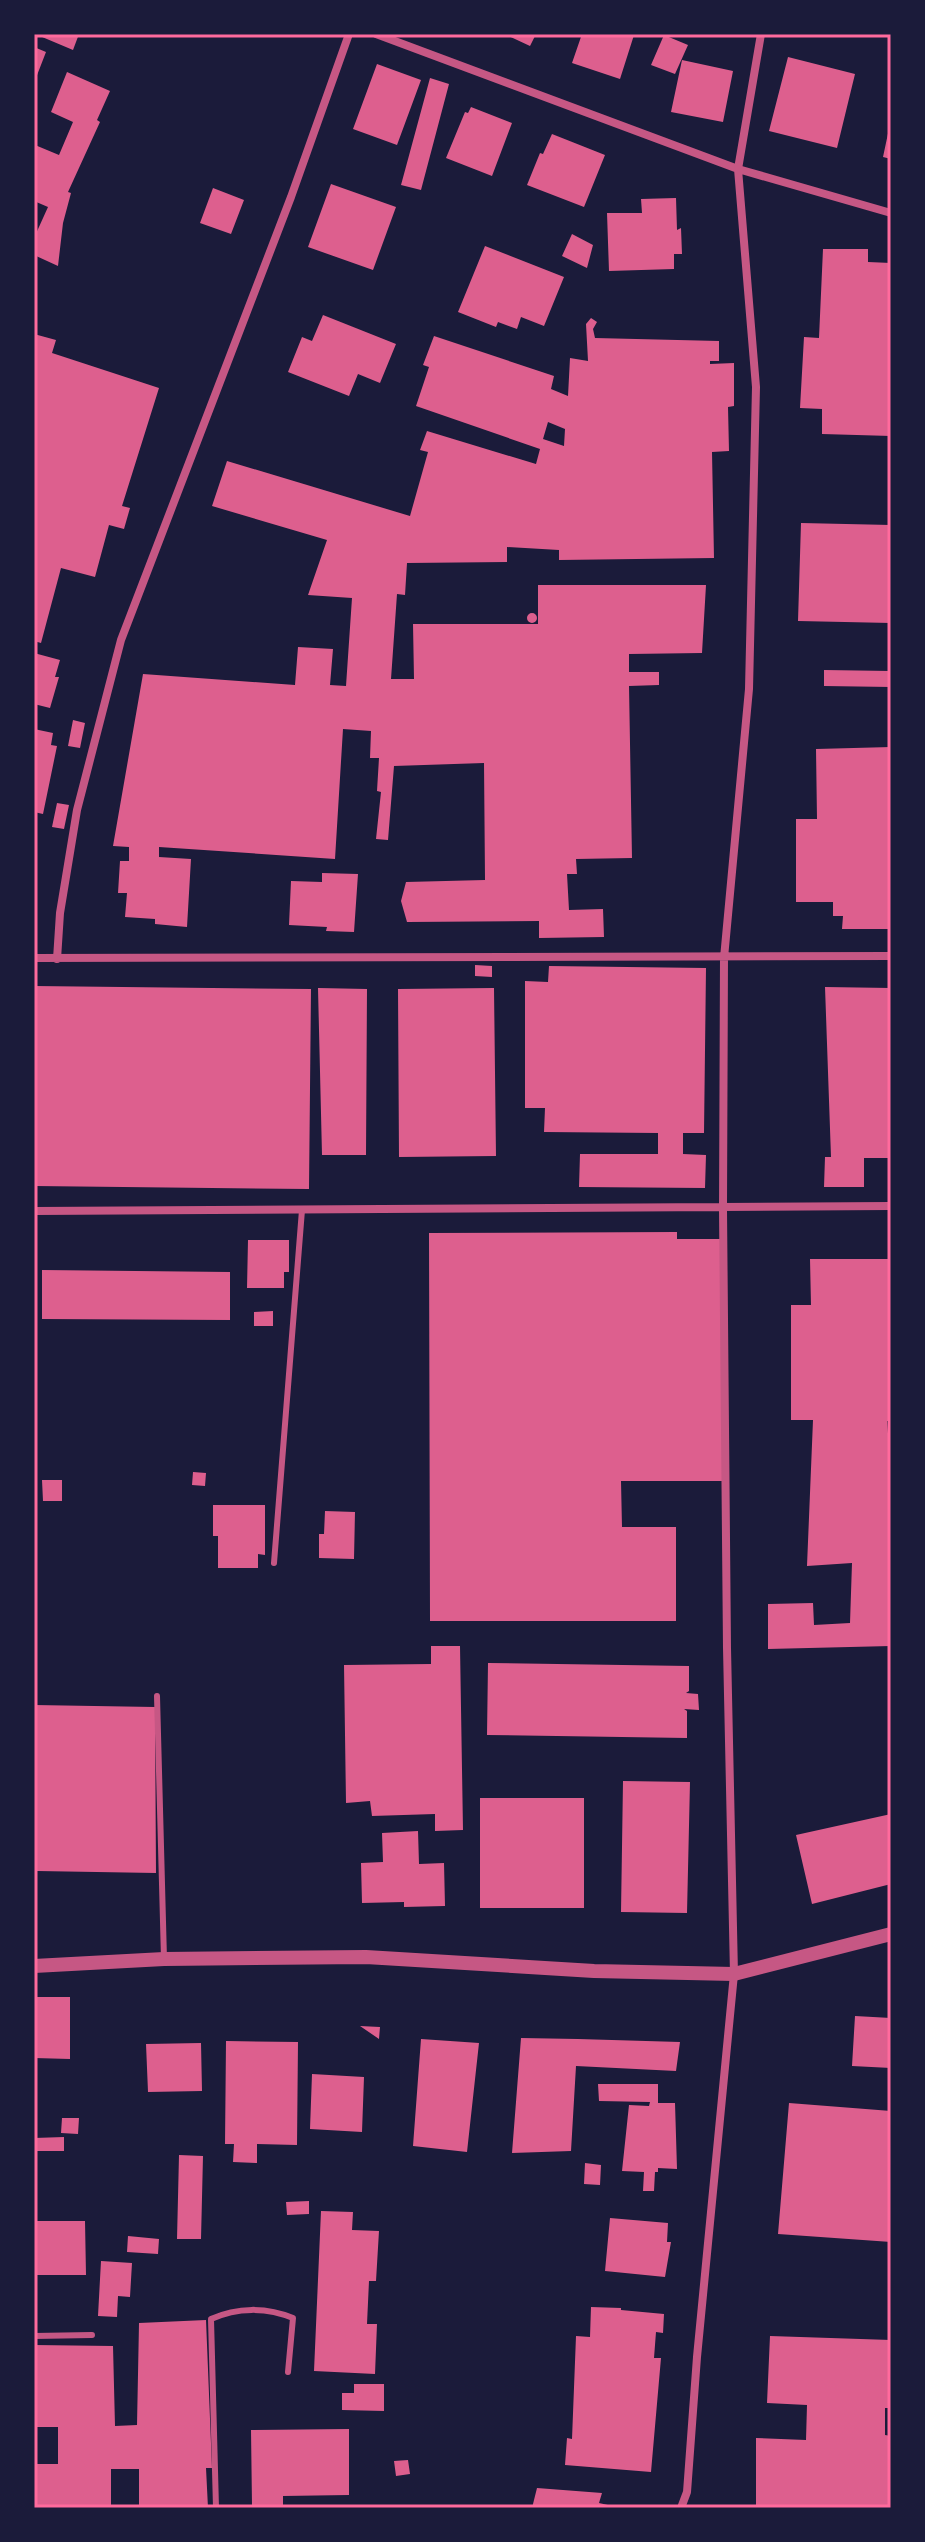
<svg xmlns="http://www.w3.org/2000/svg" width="925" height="2542" font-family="'Work Sans',sans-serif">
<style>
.building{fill:#dd5f8e;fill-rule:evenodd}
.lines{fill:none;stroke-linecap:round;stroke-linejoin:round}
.service{stroke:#c65784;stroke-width:6}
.minor{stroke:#c65784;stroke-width:8}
.tertiary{stroke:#c65784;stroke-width:14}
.neatline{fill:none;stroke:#ff6b9d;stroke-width:3}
</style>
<rect width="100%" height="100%" fill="#1b1b3a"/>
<path class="building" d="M35,34h44l-6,16z
M504,34h32l-6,12z
M582,34l52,1 -14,44 -48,-16z
M664,35l24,10 -13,29 -24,-9z
M34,47l12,5 -12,31z
M788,57l67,17 -18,74 -68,-17z
M682,60l51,11 -10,51 -52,-10z
M377,64l44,16 -24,65 -44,-16z
M67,72l43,19 -13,29 3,2 -32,70 3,1 -8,30 -5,43 -24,-11v-17l14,-31 -14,-6v-53l1,-3 24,10 14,-33 -22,-10z
M430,78l19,6 -28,106 -20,-5z
M471,107l41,16 -20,53 -46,-18 19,-46 3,1z
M890,124l1,1v34l-8,-2z
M552,134l53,21 -21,52 -57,-22 13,-32 3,1z
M331,184l65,23 -23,63 -65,-23z
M213,188l31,12 -13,34 -31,-11z
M676,198l1,32 4,-2 1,26h-8v15l-65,2 -2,-58h35l-1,-14z
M572,234l21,11 -6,23 -25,-12z
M485,246l79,31 -20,49 -23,-9 -4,12 -19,-7 -2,5 -38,-15z
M823,249h45v13l23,1v173l-69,-2v-25l-22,-1 4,-71 15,1z
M323,315l73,29 -16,39 -22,-9 -9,22 -61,-24 14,-35 10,4z
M591,318l6,4 -4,7 2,9 124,3v20h-9v3l24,-1v43l-6,1 1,44 -17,1 2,106 -155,2v-10l-52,-3v15l-100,1 -2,32 -8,-1 -6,85h23l-1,-55h125v-39h168l-4,68 -73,1v18h30v13l-30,1 3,172 -56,1 1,15h-10l2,36 34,-1 1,28 -65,1v-17l-132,1 -6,-21 5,-19 79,-2 -1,-117 -90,3 -6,74 -12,-1 5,-47 -4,-1 2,-33h-9l1,-27 -28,-2 -8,130 -176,-12v10l32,2 -4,68 -32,-3v-5l-30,-2 2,-24h-9l2,-32h9v-14l-16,-1 30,-172 152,11 3,-38 35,2 -3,36 16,1 6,-88 -44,-3 19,-55 -115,-34 15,-45 183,55 18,-64 -8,-2 7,-19 109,33 4,-15 -124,-43 13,-39 -6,-2 11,-29 120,40 -3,13 17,7 2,-38 18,3 -2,-37zM548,422l17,7 -1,17 -21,-7z
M34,334l22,6 -4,13 107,35 -37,118 8,2 -6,21 -15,-4 -14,52 -34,-9 -20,75 -7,-2z
M801,523l90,2v98l-93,-2z
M527 618a5 5 0 1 1 10 0a5 5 0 1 1-10 0Z
M34,653l26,7 -5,17h4l-9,31 -16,-4z
M824,670l67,1v16l-67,-1z
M73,720l12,3 -5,25 -12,-2z
M34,729l19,4 -2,12 6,1 -14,68 -9,-2z
M891,747v182h-49l1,-13h-10v-14h-37v-83h21l-1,-70z
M57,803l12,2 -5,24 -12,-2z
M322,873l36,1 -4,58 -28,-1 1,-4 -38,-2 2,-44 31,1z
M475,965l17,1v11l-17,-1z
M549,966l157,2 -2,165h-21v21l23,1 -1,33 -126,-1 1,-33h78v-21l-114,-1 1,-24h-20v-127l23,1z
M34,986l277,3 -2,200 -275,-3z
M825,987l66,1v170h-27v29h-40l1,-30h6z
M318,988l49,1 -1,166h-44z
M494,988l2,168 -97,1 -1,-168z
M677,1232v7h46v242h-102l1,46h54v94h-246l-1,-388z
M248,1240h41v32h-5v16h-37z
M810,1259h81v162h-4l4,51v174l-123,3v-45l45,-1 1,22 36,-2 2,-60 -45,3 6,-146h-22v-115h20z
M42,1270l188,2v48l-188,-1z
M273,1311v15h-19v-14z
M193,1472l13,1 -1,13 -13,-1z
M42,1480h20v21h-19z
M213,1505h52v50l-7,-1v14h-40v-32h-5z
M325,1511l30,1 -1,47 -35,-1v-24h5z
M431,1646h29l3,184 -28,1v-17l-63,2 -2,-15 -24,2 -2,-138 87,-1z
M488,1663l201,3v25l-3,2 12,1 1,16 -15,-1 3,2v27l-200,-3z
M34,1705l121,2 1,166 -119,-2v16l-3,6z
M623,1781l67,1 -3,131 -66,-1z
M480,1798h104v110h-104z
M891,1814v70l-79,20 -16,-69z
M418,1831l1,33 25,-1 1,43 -41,1v-5l-42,1 -1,-40 22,-1 -1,-29z
M34,1997h36v62l-36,-1z
M855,2016l36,2v50l-39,-2z
M360,2026l20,1 -1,12z
M521,2038l57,1 102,3 -4,29 -100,-5 -5,85 -59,2z
M421,2039l58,4 -12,109 -54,-6z
M226,2041l72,1 -1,103 -40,-1v19l-24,-1 1,-18h-9z
M201,2043l1,48 -54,1 -2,-48z
M312,2074l52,3 -2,55 -52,-3z
M598,2084h60v19h17l2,66 -19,-1v4h-3l-1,19h-11l1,-19 -22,-1 7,-66 20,1 1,-4 -51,-1z
M789,2103l102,8v131l-113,-8z
M62,2118h17l-1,16 -17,-1z
M64,2137v14h-30v-13z
M179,2155l24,1 -2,83h-24z
M585,2163l16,2 -1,20 -16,-1z
M309,2201v13l-22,1 -1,-13z
M321,2211l32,1 -1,18 27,1 -3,50h-7l-2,43h10l-2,50 -61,-3z
M610,2218l58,5 -1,19h4l-6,35 -60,-6z
M34,2221h51l1,54h-52z
M128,2236l31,3 -1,15 -31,-2z
M101,2261l31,2 -2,34 -12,-1 -1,21 -19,-1z
M591,2307l30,1v2l43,4 -1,19 -7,-1 -2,26h7l-10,114 -86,-7 2,-27 5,1 4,-103 14,1z
M206,2320l6,148h-6l2,40h-69v-39h-28v39h-77v-44h24v-37h-24v-82l79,1 2,80 22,-1 2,-102z
M770,2336l121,4v68h-6v27l6,1v72h-135v-70l50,2 1,-35 -40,-2z
M354,2384h30v27l-42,-1v-17h12z
M349,2429v66l-66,1v9l-31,1 -1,-76z
M408,2460l2,14 -14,2 -2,-15z
M537,2488l65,5 -3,10 22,5h-89z"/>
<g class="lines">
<path class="service" d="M274,1563l28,-353
M157,1696l7,263
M34,2336l58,-1
M216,2508l-5,-189c26,-12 56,-12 82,-1l-5,54"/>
<path class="minor" d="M376,34l362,135 153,44
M34,958l857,-2
M57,959l3,-46 17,-103 44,-170 170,-443 58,-163
M34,1211l857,-5
M681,2508l6,-16 10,-135 37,-383 -7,-326 -4,-439 1,-251 25,-269 7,-302 -18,-218 23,-135"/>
<path class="tertiary" d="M34,1966l130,-7 202,-2 228,14 140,3 157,-40"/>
</g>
<rect width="925" height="2542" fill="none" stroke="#1b1b3a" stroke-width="72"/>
<rect x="36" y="36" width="853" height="2470" class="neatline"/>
</svg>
